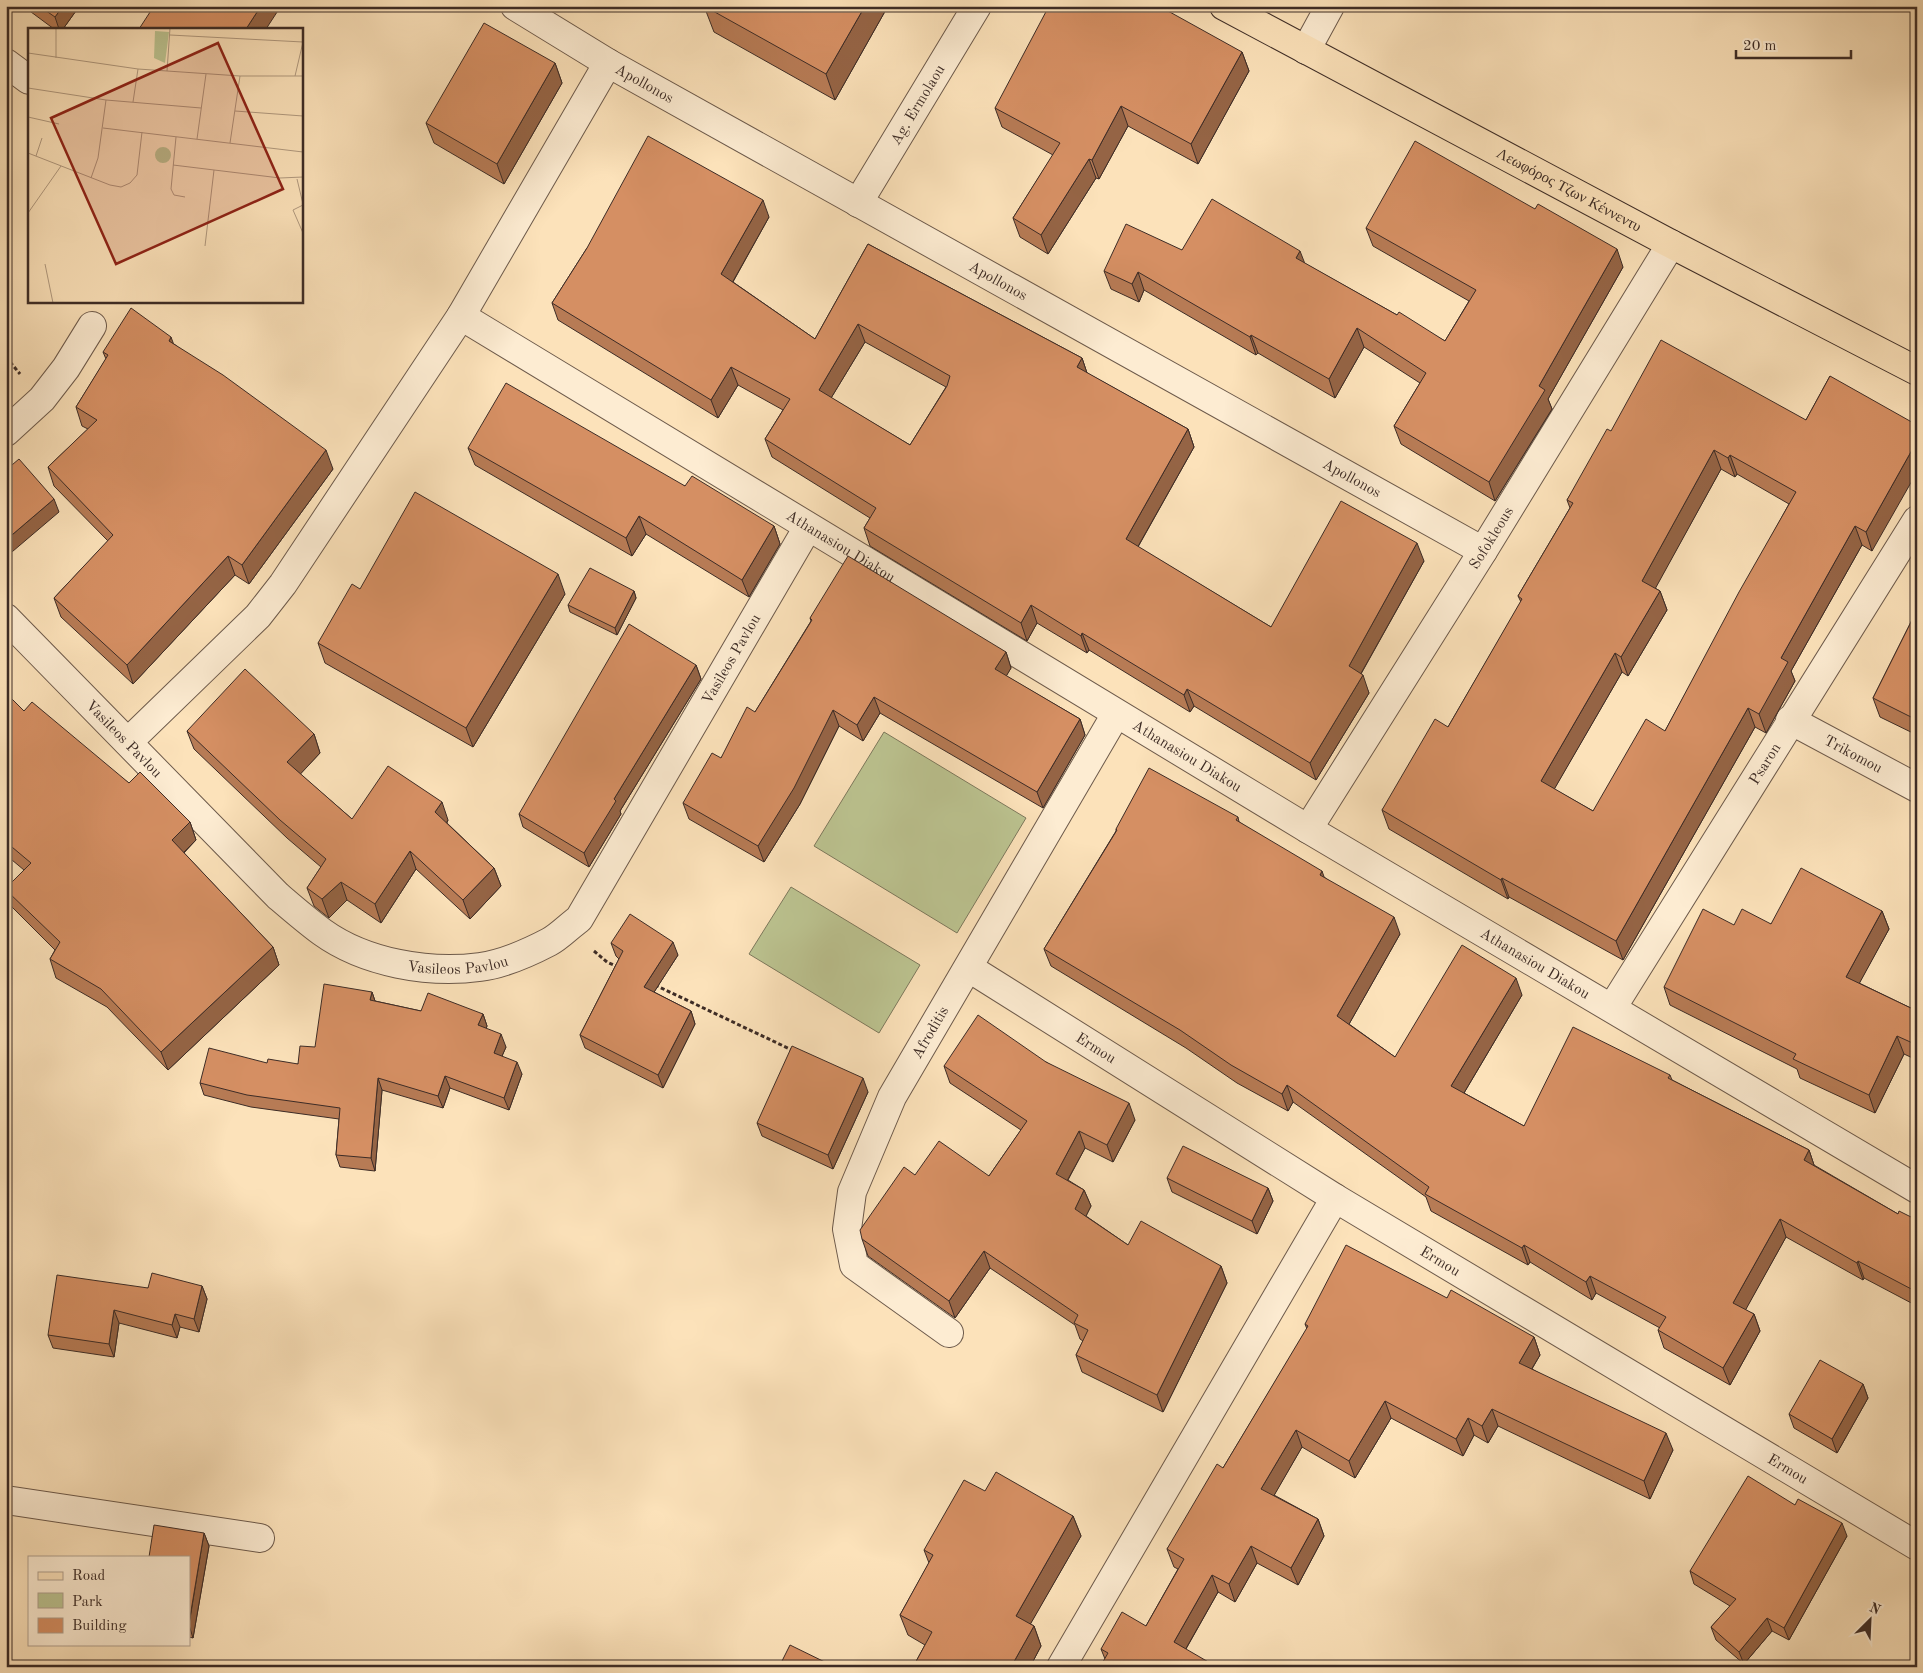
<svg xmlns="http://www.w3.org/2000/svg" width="1923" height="1673" font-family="'Old Standard TT',serif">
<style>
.green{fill:#bcc491;stroke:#7c785c}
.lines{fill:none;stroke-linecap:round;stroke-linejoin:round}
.minor-casing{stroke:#6d5a4b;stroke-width:30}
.major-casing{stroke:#3d2c26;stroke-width:30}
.path{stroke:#3d2c26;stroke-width:3;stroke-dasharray:4 2.5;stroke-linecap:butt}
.minor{stroke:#fdecd2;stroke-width:28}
.major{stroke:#fce2ba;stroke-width:28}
.wall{fill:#b77b55;stroke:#3d2c26;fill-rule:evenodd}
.shaded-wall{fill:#956445;stroke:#3d2c26}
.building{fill:#d58f63;stroke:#3d2c26;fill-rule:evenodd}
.labels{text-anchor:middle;stroke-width:4;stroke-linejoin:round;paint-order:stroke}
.street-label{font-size:15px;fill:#3d2c26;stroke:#fdecd2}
.inset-road{fill:none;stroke:#b0997f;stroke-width:1}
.view{fill:#8f2418;fill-opacity:0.15;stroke:#8f2418;stroke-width:2.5}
.inset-edge{fill:none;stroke:#3d2c26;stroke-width:2.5}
</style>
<rect width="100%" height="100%" fill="#fce2ba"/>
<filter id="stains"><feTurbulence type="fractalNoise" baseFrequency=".004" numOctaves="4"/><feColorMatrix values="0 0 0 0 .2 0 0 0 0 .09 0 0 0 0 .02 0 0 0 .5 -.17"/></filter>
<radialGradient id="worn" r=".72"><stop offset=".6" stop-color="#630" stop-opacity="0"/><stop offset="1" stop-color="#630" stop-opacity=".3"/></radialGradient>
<path class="green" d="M884,732l142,86 -69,115 -143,-87z
M791,887l129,78 -41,68 -130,-79z"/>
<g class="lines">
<g class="minor-casing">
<g id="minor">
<path id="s1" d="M515,6l93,57 875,488"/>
<path d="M1306,50l24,-44"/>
<path d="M6,63l23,17"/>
<path id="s2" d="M858,203l119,-197"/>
<path id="s3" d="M461,316l847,513 609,360"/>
<path d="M6,432l36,-33 24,-31 26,-42"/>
<path id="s4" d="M6,618l272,278c14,12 29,25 44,36 43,31 107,42 158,35 23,-3 48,-14 69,-25 10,-5 20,-16 30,-23l229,-392"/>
<path id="s5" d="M1790,720l127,68"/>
<path d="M128,742l130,-126 25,-32 178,-268 147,-253"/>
<path id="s6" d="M1308,829l175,-278 188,-307"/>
<path id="s7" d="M969,968l366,230 582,348"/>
<path id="s8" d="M1612,1008l305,-488"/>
<path id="s9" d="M949,1333l-95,-68 -7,-36 5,-37 40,-95 224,-383"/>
<path d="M6,1500l254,38"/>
<path d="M1061,1667l274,-469"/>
</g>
</g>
<g class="major-casing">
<g id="major">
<path id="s10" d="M1224,6l447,238 246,127"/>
</g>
</g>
<path class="path" d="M6,357l14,17
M594,951l13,11 11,5
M655,985l139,66"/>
<use href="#minor" class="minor"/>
<use href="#major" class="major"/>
</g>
<path class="wall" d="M23,6h55v2l-15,21h-9z
M704,6h184l-53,94 -121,-68z
M1242,52l7,19 -51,93 -70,-38 -29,53 -3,-1 -48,76 -28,-17 -7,-19 40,-63 -51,-28 -7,-19z
M555,63l7,20 -58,101 -70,-41 -8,-20z
M769,217l-36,65 82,57 53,-95 214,114 5,15 101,56 6,18 -56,100 133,80 153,-66 -63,113 8,19 -53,87 -122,-74 -4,6 -101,-62 -2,3 -50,-30 -10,18 -157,-95 -6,-18 6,-10 -98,-61 -7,-18 18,-29 -45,-25 -20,33 -160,-98 -6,-17 35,-55zM865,342l81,45 -36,58 -79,-47z
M1366,228l257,39 -75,132 4,10 -57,92 -94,-57 -7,-18 26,-43 -56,-36 -29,51 -77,-45 -2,2 -112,-65 -5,12 -28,-13 -7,-18 78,-21 122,13 93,52 48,26 24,-40 -96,-55z
M174,344l159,125 -84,115 -14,-9 -102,109 -72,-67 -7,-19 54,-57 -54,-55 -6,-19 40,-38 -6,-3 -6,-19 30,-48 -3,-7z
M1830,376l42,175 -10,-6 -71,126 4,10 -29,52 -11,-6 -132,233 -114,-63 -1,2 -119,-70 -7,-19 66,-83 73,-125 -3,-6 52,-88 -3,-8 44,-69 195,-11zM1721,469l14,8 2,-3 52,30 -124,227 -72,80 -39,-22 68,-117 6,4 39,-66 -7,-19 -5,-3z
M468,448l217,38 89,40 6,18 -31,53 -103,-63 -14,22 -157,-91z
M634,591l2,7 -19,37 -47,-23 -2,-7z
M565,594l-92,153 -148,-84 -7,-20z
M1917,610v125l-37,-18 -7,-19z
M810,618l196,34 5,16 -5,8 74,43 5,16 -42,73 -163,-95 -17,28 -24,-15 -39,78 -36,58 -75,-43 -6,-16 38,-45 34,-46 56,-91z
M696,665l5,14 -81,132 1,3 -32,53 -66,-40 -4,-13z
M6,693l18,18 105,72 61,39 6,18 -12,13 89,94 6,18 -111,105 -61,-63 -51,-29 -6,-19 5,-9 -43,-43 -6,-15v-4l18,-18 -18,-15z
M187,731l127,3 6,19 -20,21 52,45 96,1 -1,3 47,45 7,18 -31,33 -54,-50 -35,54 -34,-23 -18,18 -15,-12 -7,-18 14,-21 -34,-29 -93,-89z
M1238,817l1,5 85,55 76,57 -51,90 46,33 127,-62 -58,98 60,33 146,-51 2,5 137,70 5,15 84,49 19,6v86l-53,-28 -1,2 -77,-43 -41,73 9,4 6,17 -30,54 -66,-37 -6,-18 2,-2 -64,-35 -4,7 -62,-38 -2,3 -97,-54 -5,-14 -133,-95 -5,9 -51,-28 -51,-35 -135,-82 -7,-17 72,-118v-2z
M1882,911l7,18 -30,54 58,28v49l-13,-6 -29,59 -75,-35 -3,-9 -127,-64 -6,-18 70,-62 37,-1z
M611,943l67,12 -24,37 37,19 4,13 -32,64 -78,-40 -5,-13 39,-76 -3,-3z
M372,992l3,9 46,10 62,3 4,12 -1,3 20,18 -4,9 20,18 -13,36 -59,-22 -7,20 -61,-18 -7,81 -35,-4 -4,-12 3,-36 -88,-12 -47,-12 -4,-12 98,-19z
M1046,1062l89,58 -22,42 -28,-14 -17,32 16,10 7,16 -5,10 42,29 93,21 6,17 -64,129 -81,-40 -6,-17 7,-14 -3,-2 -5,-14 -85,-57 -35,50 -87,-62 -6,-17 53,-64 74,1 32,-46 -71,-47 -6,-17z
M868,1092l-35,77 -71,-33 -5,-13z
M1167,1178l101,10 5,13 -16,33 -85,-42z
M202,1286l5,13 -8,33 -19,-5 -3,11 -58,-15 -5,34 -61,-9 -5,-13 100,-47z
M1447,1298l87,39 6,18 -8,14 141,81 -23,49 -152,-73 -10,17 -14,-8 -11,21 -72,-38 -36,60 -53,-31 -28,48 44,24 6,17 -26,49 -41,-22 -22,39 -17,-10 -32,57 -81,10 -4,-10 45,-23 32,-57 -4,-2 -7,-18 56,-81 84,-139 -2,-5z
M1863,1384l5,14 -31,55 -43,-25 -5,-14z
M985,1491l88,25 8,20 -51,88 4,2 7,20 -11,21h-117l12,-22 -17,-10 -8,-20 29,-52 -5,-13z
M204,1533l5,13 -16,92 -4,-1v-80z
M1847,1536l-58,104 -17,-9 -28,33 -28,-24 -5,-13 19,-21 -36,-22 -4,-13z"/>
<path class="shaded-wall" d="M63,6h15v2l-15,21h-4l-4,-12z
M261,6h20l-15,23h-20z
M865,6h23l-53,94 -9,-26z
M1242,52l7,19 -51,93 -7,-20z
M555,63l7,20 -58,101 -7,-20z
M1121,106l7,20 -29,53 -7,-19z
M1089,159l7,19 -48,76 -7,-19z
M763,200l6,17 -42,75 -6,-18z
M1617,249l6,18 -75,132 4,10 -57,92 -6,-19 50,-96z
M1300,251l7,18 -11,-11z
M1138,272l6,18 -5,12 -7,-18z
M858,324l7,18 -40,66 -6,-18z
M1357,328l7,19 -29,51 -6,-19z
M1251,335l7,18 -2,2 -6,-18z
M171,337l7,19 -9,-15z
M1082,358l6,18 -11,-9z
M731,367l7,18 -20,33 -7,-18z
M1188,429l6,18 -62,110 -6,-18z
M1917,441v31l-45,79 -6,-19z
M326,450l7,19 -84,115 -7,-19z
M1714,450l7,19 -72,131 -7,-19z
M1730,455l7,19 -2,3 -7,-19z
M54,499l5,13 -53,45v-17z
M639,516l7,18 -14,22 -6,-18z
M774,526l6,18 -31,53 -7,-17z
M1855,526l7,19 -71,126 4,10 -29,52 -7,-19 22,-56z
M1417,543l7,18 -69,123 -6,-18z
M228,556l7,19 -102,109 -6,-19z
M558,574l7,20 -92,153 -7,-19z
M634,591l2,7 -19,37 -2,-7z
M1660,591l7,19 -39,66 -7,-19z
M1031,605l6,18 -10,18 -6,-18z
M1082,633l7,17 -2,3 -6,-17z
M1006,652l5,16 -10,17 -6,-16z
M1615,653l7,19 -74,128 -7,-19z
M696,665l5,14 -81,132 1,3 -32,53 -5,-14 30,-54z
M1363,675l6,18 -53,87 -6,-17z
M1187,689l7,17 -4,6 -6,-17z
M874,697l6,16 -17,28 -6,-16z
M1748,708l7,19 -132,233 -7,-19z
M833,710l6,16 -39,78 -36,58 -6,-16z
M1080,719l5,16 -42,73 -6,-16z
M314,734l6,19 -26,28 -7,-19z
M442,802l6,18 -6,10 -7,-18z
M190,822l6,18 -18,18 -6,-18z
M410,851l6,18 -35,54 -6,-19z
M494,868l7,18 -31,33 -7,-19z
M1322,871l6,17 -8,-13z
M1502,878l7,19 -1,2 -7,-19z
M341,882l6,18 -18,18 -7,-19z
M1882,911l7,18 -36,66 -7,-18z
M1394,917l6,17 -56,99 -7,-17z
M673,942l5,13 -29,45 -5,-13z
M273,947l6,18 -111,105 -7,-18z
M1516,978l6,17 -64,108 -7,-17z
M372,992l4,12 -6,-4z
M691,1011l4,13 -32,64 -5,-13z
M483,1014l4,12 -5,12 -4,-13z
M501,1034l5,13 -8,18 -4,-12z
M1897,1036l7,18 -29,59 -6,-18z
M517,1062l5,12 -13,36 -5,-12z
M445,1076l5,12 -7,20 -5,-12z
M378,1078l4,12 -7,81 -4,-13z
M863,1078l5,14 -35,77 -5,-14z
M1287,1085l6,17 -5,9 -6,-17z
M1129,1103l6,17 -22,42 -6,-17z
M1079,1131l6,17 -23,42 -6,-16z
M1809,1150l6,18 -11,-8z
M1268,1188l5,13 -16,33 -5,-13z
M1084,1190l7,16 -10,20 -6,-17z
M1780,1219l6,18 -46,83 -7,-17z
M1524,1245l6,17 -2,3 -6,-17z
M984,1251l6,17 -35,50 -6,-17z
M1858,1261l6,17 -1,2 -6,-17z
M1221,1266l6,17 -64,129 -6,-17z
M1590,1276l6,17 -4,7 -6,-18z
M202,1286l5,13 -8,33 -5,-13z
M114,1310l5,13 -5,34 -5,-13z
M175,1314l5,13 -3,11 -5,-13z
M1754,1314l6,17 -30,54 -7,-17z
M1534,1337l6,18 -15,25 -6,-17z
M1863,1384l5,14 -31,55 -5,-14z
M1385,1401l6,17 -36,60 -6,-17z
M1492,1409l6,17 -10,17 -6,-17z
M1468,1418l6,17 -11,21 -7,-17z
M1296,1430l6,17 -34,59 -7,-17z
M1666,1433l7,17 -23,49 -6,-18z
M1073,1516l8,20 -58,101 -7,-21z
M1318,1519l6,17 -26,49 -7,-17z
M1842,1523l5,13 -58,104 -5,-12z
M204,1533l5,13 -16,92 -4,-13z
M1251,1546l6,17 -22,39 -6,-18z
M1212,1575l6,17 -38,67 -6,-17z
M1767,1618l5,13 -28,33 -5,-12z
M1034,1626l7,20 -11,21h-19z"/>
<path class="building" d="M39,6h24l-8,11z
M154,6h107l-15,23h-107z
M704,6h161l-39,68z
M1049,6h110l83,46 -51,92 -70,-38 -29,54 -3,-1 -48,76 -28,-17 47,-75 -65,-35z
M484,23l71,40 -58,101 -71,-41z
M648,136l115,64 -42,74 94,65 53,-95 214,114 -5,9 111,62 -62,110 145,88 70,-126 76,42 -68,123 14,9 -53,88 -123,-74 -3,6 -102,-62 -1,3 -50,-31 -10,18 -157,-95 12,-20 -111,-69 25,-40 -59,-32 -20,33 -159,-97 35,-55zM858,324l92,52 -3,10 -37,59 -91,-55z
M1415,141l120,68 3,-5 79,45 -78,137 6,4 -56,92 -95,-56 32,-53 -69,-45 -28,51 -78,-44 -1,2 -112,-65 -6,12 -28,-13 22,-47 56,26 30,-51 88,52 -4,7 101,57 2,-3 46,29 31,-51 -110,-62z
M131,308l40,29 -2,4 54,34 103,75 -84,115 -14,-9 -101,109 -73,-67 59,-63 -65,-68 49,-47 -21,-13 32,-52 -5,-3z
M1661,340l145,80 24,-44 87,49v16l-51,91 -11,-6 -74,132 7,4 -29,52 -11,-6 -132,233 -114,-63 -1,2 -119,-70 53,-91 13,8 74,-128 -4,-3 55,-93 -6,-3 40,-71 4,2zM1714,450l14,8 2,-3 66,37 -57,100 -74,139 -19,-12 -53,92 -52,-30 74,-128 6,4 39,-66 -18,-10z
M506,383l179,103 7,-10 82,50 -32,54 -103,-64 -13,22 -158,-90z
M19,459l35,40 -48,41v-70z
M415,492l143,82 -92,154 -148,-85 34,-59 8,5z
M848,556l158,96 -11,17 85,50 -43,73 -163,-95 -17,28 -24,-15 -39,78 -36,58 -75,-43 29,-50 9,5 26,-51 8,5 57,-92 -2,-2z
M590,568l44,23 -19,37 -47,-23z
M1917,610v110l-44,-22z
M629,624l67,41 -82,134 2,2 -32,52 -65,-39z
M245,669l69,65 -27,28 65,57 36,-53 54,36 -7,10 59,56 -31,32 -53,-49 -35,53 -34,-22 -19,17 -15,-11 19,-29 -46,-39 -93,-89z
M6,693l18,18 8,-9 97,81 11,-11 50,50 -18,18 101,107 -112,105 -60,-63 -51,-30 10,-17 -54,-52v-2l25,-25 -25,-21z
M1149,768l89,49 -2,3 86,51 -2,4 74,42 -57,99 58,41 67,-112 54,33 -65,108 73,40 49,-99 97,48 -2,3 141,72 -5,10 94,54 1,-3 18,9v72l-59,-31 -1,2 -77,-44 -47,84 21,11 -31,54 -65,-38 8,-13 -76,-41 -4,6 -62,-37 -2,3 -97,-54 4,-7 -142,-102 -5,9 -51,-29 -51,-35 -136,-81 73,-119 -1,-1z
M1801,868l81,43 -36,66 71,34v34l-20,-9 -28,59 -76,-36 3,-5 -132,-67 39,-78 31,16 8,-16 29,15z
M630,914l43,28 -29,45 47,24 -33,64 -78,-40 43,-84 -12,-8z
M324,984l48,8 -2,8 51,11 7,-18 55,21 -5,11 23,9 -7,19 23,9 -13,36 -59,-22 -7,20 -60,-18 -7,80 -35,-3 4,-47 -93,-13 -47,-12 9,-35 58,15 1,-4 30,5 2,-18 15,1z
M978,1015l68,47 83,41 -22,42 -28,-14 -23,43 28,16 -9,19 53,36 13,-24 80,45 -64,129 -81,-40 12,-25 -14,-7 4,-8 -94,-64 -35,50 -87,-62 -2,-9 44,-63 11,8 24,-34 50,35 38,-55 -83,-55z
M792,1046l71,32 -35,77 -71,-32z
M1183,1146l85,42 -16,33 -85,-43z
M1346,1245l101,53 4,-8 83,47 -15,26 147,70 -22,48 -152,-72 -10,17 -14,-8 -12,21 -71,-38 -36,60 -53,-31 -35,59 57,30 -27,49 -40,-22 -22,38 -17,-9 -38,67 43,25h-117l8,-14 -7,-4 21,-37 24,14 38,-67 -17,-10 50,-85 6,4 85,-142 -3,-2z
M152,1273l50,13 -8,33 -19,-5 -3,11 -58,-15 -5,34 -61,-9 9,-60 91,13z
M1820,1360l43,24 -31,55 -43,-25z
M996,1472l77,44 -57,100 18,10 -23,41h-98l19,-35 -32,-17 33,-60 -9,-5 40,-70 21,11z
M1748,1476l47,29 3,-6 44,24 -58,105 -17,-10 -28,34 -28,-25 25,-28 -46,-28z
M154,1525l50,8 -15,90v-66h-40z
M790,1645l45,22h-56z"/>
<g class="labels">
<g class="street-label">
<text dy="5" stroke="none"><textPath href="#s1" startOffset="151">Apollonos</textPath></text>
<text dy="5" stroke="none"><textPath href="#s2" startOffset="115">Ag. Ermolaou</textPath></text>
<text dy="5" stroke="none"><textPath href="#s10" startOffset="391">Λεωφόρος Τζων Κέννεντυ</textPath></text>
<text dy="5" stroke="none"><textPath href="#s1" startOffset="556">Apollonos</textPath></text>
<text dy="5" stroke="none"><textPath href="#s1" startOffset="961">Apollonos</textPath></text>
<text dy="5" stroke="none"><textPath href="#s6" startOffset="344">Sofokleous</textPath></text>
<text dy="5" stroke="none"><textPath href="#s3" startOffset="444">Athanasiou Diakou</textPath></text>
<text dy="5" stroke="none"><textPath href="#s4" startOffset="1024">Vasileos Pavlou</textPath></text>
<text dy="5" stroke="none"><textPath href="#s4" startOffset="169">Vasileos Pavlou</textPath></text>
<text dy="5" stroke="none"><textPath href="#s5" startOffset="72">Trikomou</textPath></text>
<text dy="5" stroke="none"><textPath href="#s3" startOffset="849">Athanasiou Diakou</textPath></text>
<text dy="5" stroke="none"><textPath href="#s8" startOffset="288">Psaron</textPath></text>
<text dy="5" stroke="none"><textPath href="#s4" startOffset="589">Vasileos Pavlou</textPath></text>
<text dy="5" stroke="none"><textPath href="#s3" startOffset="1254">Athanasiou Diakou</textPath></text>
<text dy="5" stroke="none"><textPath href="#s9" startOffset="369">Afroditis</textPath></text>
<text dy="5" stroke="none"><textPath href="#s7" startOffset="150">Ermou</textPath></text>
<text dy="5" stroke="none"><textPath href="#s7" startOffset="555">Ermou</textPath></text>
<text dy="5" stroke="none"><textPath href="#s7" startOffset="960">Ermou</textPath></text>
</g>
</g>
<g transform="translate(28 28)">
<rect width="275" height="275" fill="#fce2ba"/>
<path d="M127,3l14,1 -4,31 -11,-5zM127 127a8 8 0 1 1 16 0a8 8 0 1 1-16 0Z" fill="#bcc491"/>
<path class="inset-road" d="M28,0v30M142,7l133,7 -8,34M0,25l110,16 102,7h63M139,43l3,-43M0,60l78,12 95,8M105,74l5,-33M207,83l68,5M0,89l31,7M75,100l200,24M148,109l-5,52 3,6 11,2M169,111l9,-65M202,115l10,-67M0,125l82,32 11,2 9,-4 7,-8 5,-43M8,128l6,-18M145,137l107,13 23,-1M63,150l7,-20 8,-58M269,151l6,25M275,177l-10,5 10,23M0,185l33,-47M177,218l9,-76M17,236l8,39"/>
<path class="view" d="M190,15l65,146 -167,75 -65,-146z"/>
<rect width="275" height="275" class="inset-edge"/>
</g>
<rect width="1923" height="1673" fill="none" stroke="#fce2ba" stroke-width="25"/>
<rect x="8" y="8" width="1908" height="1658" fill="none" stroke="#3d2c26" stroke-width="2.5"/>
<rect x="12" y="12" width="1898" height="1648" fill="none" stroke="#3d2c26"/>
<rect x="28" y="1556" width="162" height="90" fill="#fdecd2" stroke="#b09f8d"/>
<rect x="38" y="1572" width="25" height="8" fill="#fce2ba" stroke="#b09f8d"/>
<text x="72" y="1580" font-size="15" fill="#3d2c26">Road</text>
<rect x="38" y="1593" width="25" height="15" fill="#bcc491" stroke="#b09f8d"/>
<text x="72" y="1606" font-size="15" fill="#3d2c26">Park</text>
<rect x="38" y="1618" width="25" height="15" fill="#d58f63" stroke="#b09f8d"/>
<text x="72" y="1630" font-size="15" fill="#3d2c26">Building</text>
<g transform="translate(1870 1620) rotate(24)" stroke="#fdecd2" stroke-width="4" paint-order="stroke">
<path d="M0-4L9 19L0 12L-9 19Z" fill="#3d2c26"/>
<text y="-8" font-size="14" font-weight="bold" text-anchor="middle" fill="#3d2c26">N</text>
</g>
<path d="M1736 50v8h115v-8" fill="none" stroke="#3d2c26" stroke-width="2.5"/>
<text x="1743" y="50" font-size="15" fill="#3d2c26" stroke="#fdecd2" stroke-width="4" paint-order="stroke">20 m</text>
<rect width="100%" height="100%" filter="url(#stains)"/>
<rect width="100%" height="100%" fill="url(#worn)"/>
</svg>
